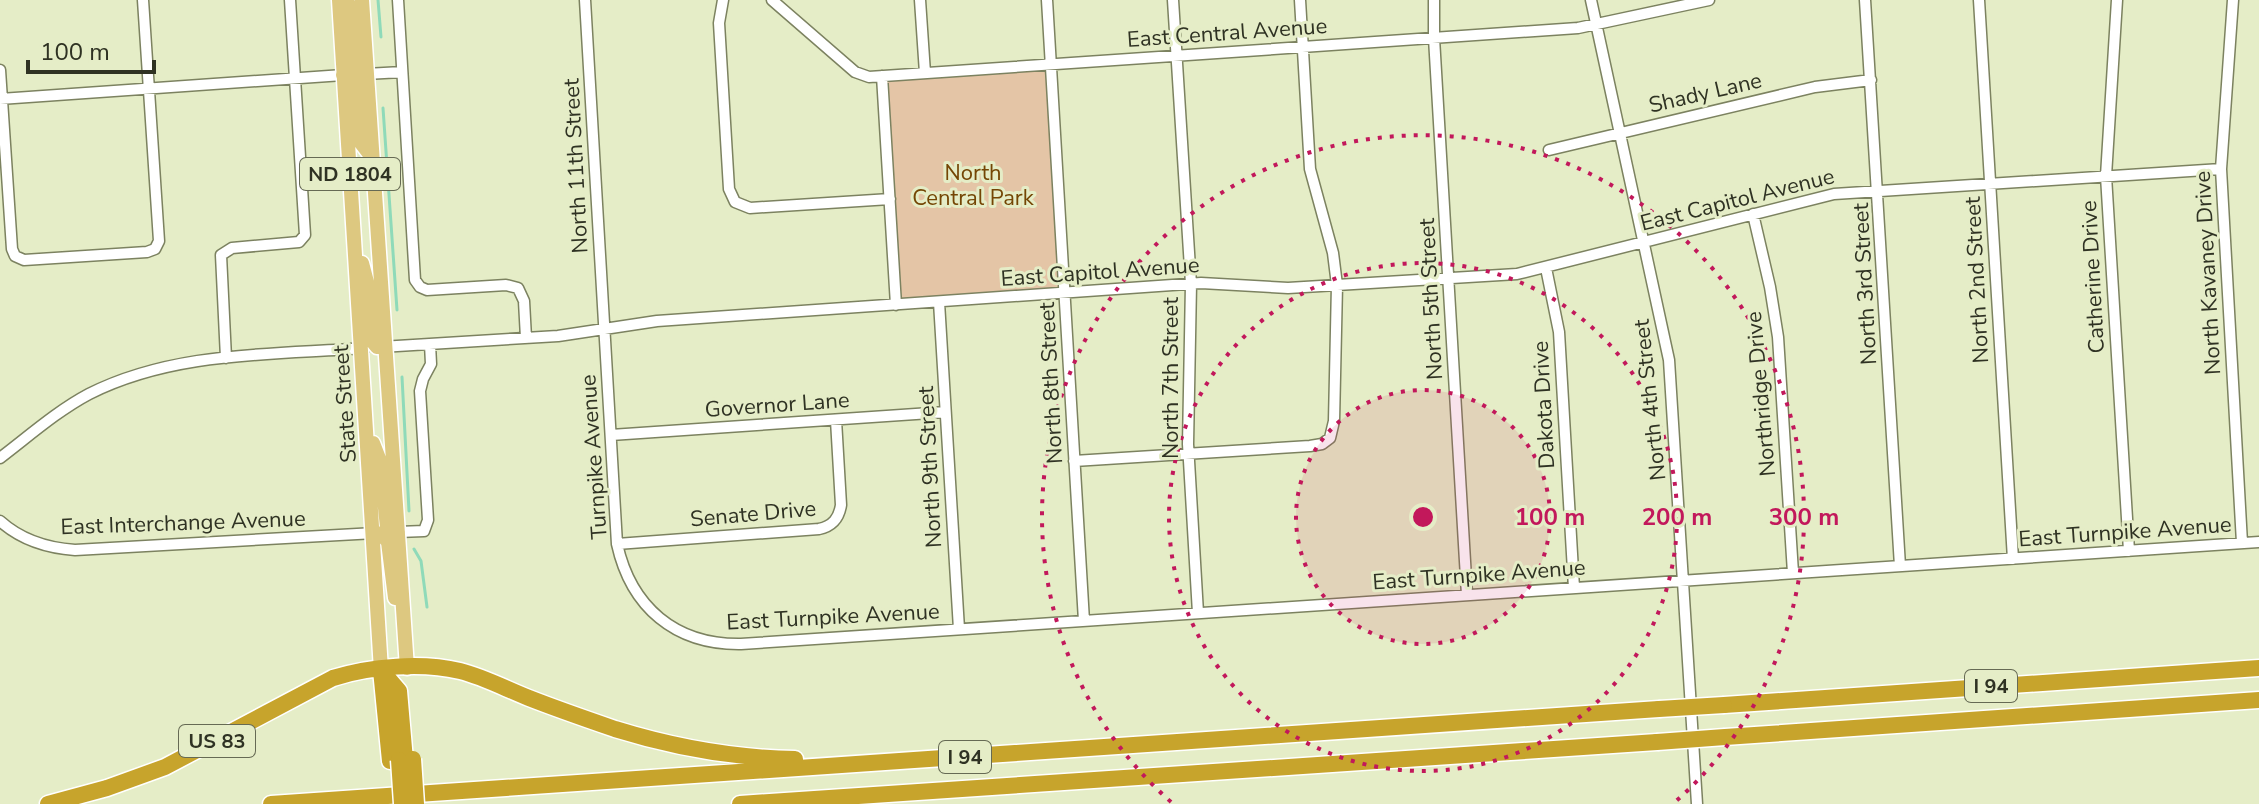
<svg xmlns="http://www.w3.org/2000/svg" width="2259" height="804" font-family="'Nunito Sans',sans-serif">
<style>
.green{fill:#e4c5a6}
.lines{fill:none;stroke-linecap:round;stroke-linejoin:round}
.stream{stroke:#8fdab9;stroke-width:3}
.minor-casing{stroke:#7c8260;stroke-width:13}
.major-casing{stroke:#fff;stroke-width:17}
.highway-casing{stroke:#fff;stroke-width:19}
.minor{stroke:#fff;stroke-width:10}
.major{stroke:#ddc880;stroke-width:14}
.highway{stroke:#c7a42c;stroke-width:16}
.highway-bridge-casing{stroke:#fff;stroke-width:19;stroke-linecap:butt}
.highway-bridge{stroke:#c7a42c;stroke-width:16}
.ring{fill:none;stroke:#c2185b;stroke-width:4;stroke-dasharray:4 8}
.labels{text-anchor:middle;stroke-width:6;stroke-linejoin:round;paint-order:stroke}
.shield{fill:#e5edc7;stroke:#666a54;stroke-width:2}
.shield-label{font-size:20px;font-weight:bold;fill:#2f3223}
.street-label{font-size:22px;fill:#2f3223;stroke:#e5edc7}
.park-label{font-size:22px;fill:#744604;stroke:#e5edc7}
.centre{fill:#c2185b;stroke:#e5edc7;stroke-width:4}
.ring-label{font-size:24px;text-anchor:middle;font-weight:bold;fill:#c2185b;stroke:#e5edc7;stroke-width:6;stroke-linejoin:round;paint-order:stroke}
</style>
<rect width="100%" height="100%" fill="#e5edc7"/>
<path class="green" d="M1051,64l14,229 -169,12 -14,-229z"/>
<g class="lines">
<path class="stream" d="M378,0l3,37
M383,108l14,202
M402,377l7,134
M414,549l7,12 6,46"/>
<g class="minor-casing">
<path id="minor" d="M398,0l17,280 5,7 7,3 79,-5 12,3 6,13 2,37
M585,0l32,544c14,63 58,101 124,100l1518,-102
M723,0l-4,23 10,166 6,13 15,6 140,-9
M772,0l83,72 14,5 709,-49 131,-28
M920,0l5,73
M1047,0l37,621
M1173,0l18,284 -3,160 10,169
M1434,0v38l33,557
M1591,0l78,360 28,444
M1865,0l35,566
M1979,0l34,559
M2117,0l-11,176 23,375
M2233,0l-12,169 21,374
M0,70l12,179 3,7 9,4 123,-8 8,-3 4,-8 -16,-241
M366,74l36,-2
M882,76l14,229
M0,99l343,-24
M1549,150l266,-63 56,-7
M1753,214l17,73 8,50 15,236
M1546,268l13,64 15,256
M939,302l20,327
M381,347l177,-11 99,-15 544,-38 87,5 229,-14 317,-80 387,-25
M226,358l-5,-103 11,-7 67,-6 6,-7 -15,-235
M611,435l334,-23
M0,458c29,-22 57,-47 89,-64 85,-43 183,-39 276,-46
M1074,461l236,-15 12,-2 8,-6 4,-17 3,-136 -4,-32 -23,-84 -10,-169
M0,521c21,19 46,27 75,29l300,-17
M398,532l26,-1 4,-11 -8,-129 3,-12 8,-15 -1,-20
M617,544l202,-15c14,-3 20,-11 22,-24l-5,-85"/>
</g>
<g class="major-casing">
<path id="major" d="M339,0l42,670
M346,0l4,6 4,60 2,4 10,4
M362,0l45,668
M343,75l8,1 5,5 5,62 10,13
M362,263l5,19 5,59 5,6
M373,443l7,18 7,66 5,5h6
M375,533l6,1 7,8 7,56"/>
</g>
<g class="highway-casing">
<path id="highway" d="M381,670l18,21 6,69
M381,670l9,91
M1724,705l535,-37
M1725,737l534,-37
M48,804l59,-16 58,-21 168,-89c38,-12 89,-16 127,-7 24,6 46,18 69,27 28,11 57,21 86,31 58,18 119,29 180,30
M271,804l1388,-95
M740,804l917,-62"/>
</g>
<use href="#minor" class="minor"/>
<use href="#major" class="major"/>
<use href="#highway" class="highway"/>
<g class="highway-bridge-casing">
<path id="highway-bridge" d="M1659,709l65,-4
M1657,742l68,-5
M413,759l3,45
M399,760l3,44"/>
</g>
<use href="#highway-bridge" class="highway-bridge"/>
</g>
<circle cx="1423" cy="517" r="127" fill="#c2185b" fill-opacity=".12"/>
<g class="ring">
<circle cx="1423" cy="517" r="127"/>
<circle cx="1423" cy="517" r="254"/>
<path d="M1171 802A381 381 0 1 1 1675 802"/>
</g>
<g class="labels">
<g class="shield">
<rect x="300" y="158" width="100" height="32" rx="6"/>
<rect x="1965" y="670" width="52" height="32" rx="6"/>
<rect x="179" y="725" width="76" height="32" rx="6"/>
<rect x="939" y="741" width="52" height="32" rx="6"/>
</g>
<g class="shield-label">
<text x="350" y="181">ND 1804</text>
<text x="1991" y="693">I 94</text>
<text x="217" y="748">US 83</text>
<text x="965" y="764">I 94</text>
</g>
<g class="street-label">
<text transform="translate(1227 32) rotate(-4)" y="8">East Central Avenue</text>
<text transform="translate(1705 92) rotate(-13)" y="8">Shady Lane</text>
<text transform="translate(575 166) rotate(-93)" y="8">North 11th Street</text>
<text transform="translate(1737 199) rotate(-14)" y="8">East Capitol Avenue</text>
<text transform="translate(1100 271) rotate(-4)" y="8">East Capitol Avenue</text>
<text transform="translate(2207 273) rotate(-93)" y="8">North Kavaney Drive</text>
<text transform="translate(2092 277) rotate(-93)" y="8">Catherine Drive</text>
<text transform="translate(1976 280) rotate(-93)" y="8">North 2nd Street</text>
<text transform="translate(1864 284) rotate(-93)" y="8">North 3rd Street</text>
<text transform="translate(1430 299) rotate(-93)" y="8">North 5th Street</text>
<text transform="translate(1170 378) rotate(-90)" y="8">North 7th Street</text>
<text transform="translate(1050 383) rotate(-93)" y="8">North 8th Street</text>
<text transform="translate(1760 394) rotate(-95)" y="8">Northridge Drive</text>
<text transform="translate(1649 400) rotate(-96)" y="8">North 4th Street</text>
<text transform="translate(344 404) rotate(-94)" y="8">State Street</text>
<text transform="translate(777 404) rotate(-4)" y="8">Governor Lane</text>
<text transform="translate(1543 405) rotate(-93)" y="8">Dakota Drive</text>
<text transform="translate(593 457) rotate(-94)" y="8">Turnpike Avenue</text>
<text transform="translate(929 467) rotate(-93)" y="8">North 9th Street</text>
<text transform="translate(753 513) rotate(-5)" y="8">Senate Drive</text>
<text transform="translate(183 522) rotate(-2)" y="8">East Interchange Avenue</text>
<text transform="translate(2125 531) rotate(-4)" y="8">East Turnpike Avenue</text>
<text transform="translate(1479 574) rotate(-4)" y="8">East Turnpike Avenue</text>
<text transform="translate(833 616) rotate(-3)" y="8">East Turnpike Avenue</text>
</g>
<g class="park-label">
<text x="973" y="180">North<tspan x="973" dy="25">Central Park</tspan></text>
</g>
</g>
<circle cx="1423" cy="517" r="12" class="centre"/>
<g class="ring-label">
<text x="1550" y="525">100 m</text>
<text x="1677" y="525">200 m</text>
<text x="1804" y="525">300 m</text>
</g>
<path d="M28 60v12h126v-12" fill="none" stroke="#2f3223" stroke-width="4"/>
<text x="40" y="60" font-size="24" fill="#2f3223" stroke="#e5edc7" stroke-width="6" paint-order="stroke">100 m</text>
</svg>
